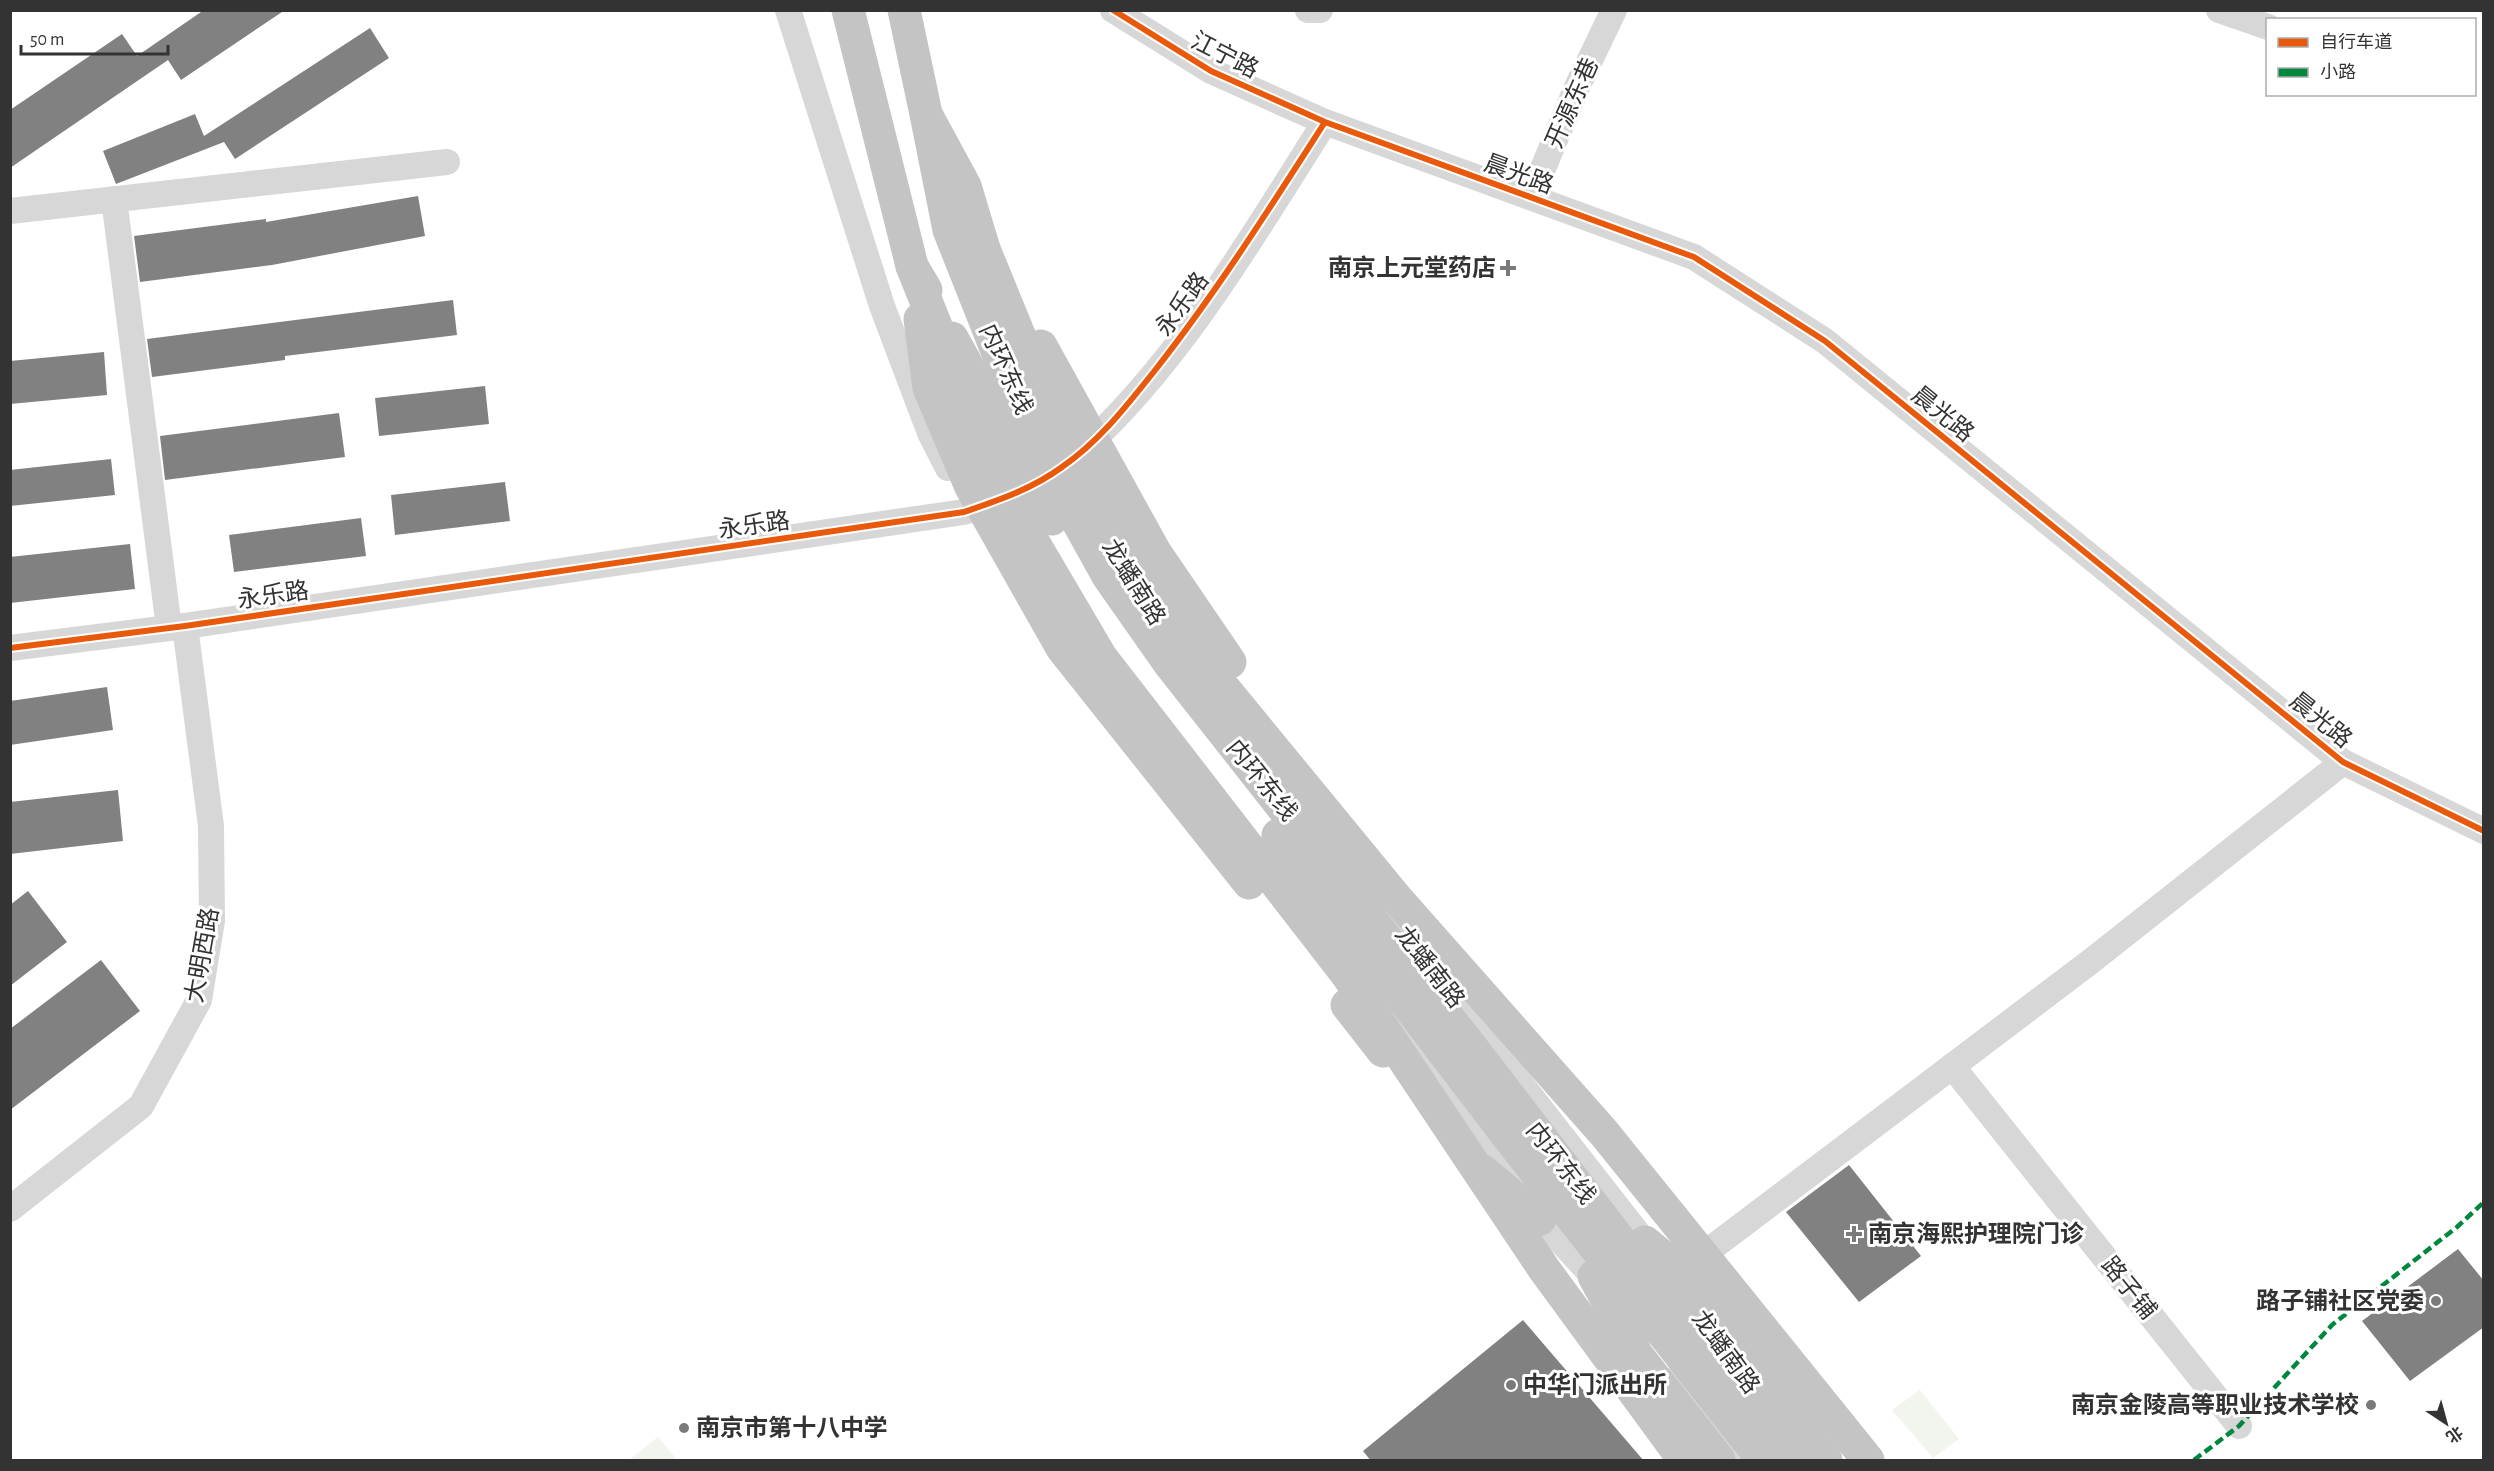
<svg xmlns="http://www.w3.org/2000/svg" width="2494" height="1471" font-family="'Alegreya Sans','Noto Sans SC',sans-serif">
<style>
.green{fill:#f1f5ed}
.building{fill:#818181}
.lines{fill:none;stroke-linecap:round;stroke-linejoin:round}
.minor{stroke:#d7d7d7;stroke-width:26}
.highway{stroke:#c4c4c4;stroke-width:33}
.minor-bridge{stroke:#d7d7d7;stroke-width:26}
.highway-bridge{stroke:#c4c4c4;stroke-width:33}
.quiet{stroke:#00873e;stroke-width:4.5;stroke-dasharray:9 4.5;stroke-linecap:butt}
.cycleway-casing{stroke:#fff;stroke-width:10}
.cycleway{stroke:#e8590c;stroke-width:6}
.poi-dot{fill:#7a7a7a;stroke:#fff;stroke-width:2}
.labels{text-anchor:middle;stroke-width:6;stroke-linejoin:round;paint-order:stroke}
.street-label{font-size:24px;fill:#333;stroke:#fff}
.poi-label{font-size:24px;font-weight:bold;fill:#333;stroke:#fff;text-anchor:end}
</style>
<rect width="100%" height="100%" fill="#fff"/>
<path class="green" d="M1920,1390l39,49 -26,19 -41,-48z
M658,1437l19,23h-48z"/>
<path class="building" d="M204,10h81l-104,70 -13,-20 -158,108v-58l112,-76 15,22z
M370,28l19,30 -154,101 -11,-17 -108,42 -13,-33 92,-37 9,22z
M418,196l7,40 -153,29 -132,17 -6,-46 132,-17v3z
M453,300l4,35 -172,21v4l-133,17 -5,-38z
M104,352l3,43 -97,9v-43z
M485,386l4,38 -110,12 -4,-38z
M339,413l6,44 -180,23 -5,-44z
M111,459l4,36 -105,11v-36z
M505,482l5,39 -115,14 -4,-40z
M361,518l5,38 -132,16 -5,-37z
M130,544l5,45 -125,14v-46z
M107,687l6,43 -103,15v-44z
M118,790l5,51 -113,13v-52z
M28,891l39,51 -57,44v-81z
M101,960l39,51 -130,99v-81z
M1849,1165l72,91 -62,46 -73,-90z
M2458,1249l26,32v46l-74,54 -48,-60z
M1523,1320l121,141h-273l-8,-10z"/>
<g class="lines">
<path class="minor" d="M1113,10l98,61 114,51 369,135 131,84 518,421 141,69
M1308,10h12
M2219,10l49,17
M1531,197l46,-110 37,-77
M114,199l55,429
M10,211l437,-49
M1081,451c99,-89 173,-217 244,-329
M10,648l175,-22 779,-114 35,-12
M1373,894l284,364
M1372,985l168,234 65,70
M1952,1066l287,360
M10,1209l131,-103 58,-106 13,-79 -1,-95 -26,-200
M1688,1266l402,-304 253,-200
M1676,1379l65,81"/>
<path class="highway" d="M848,10l64,256 14,24
M904,10l22,104 39,72 19,63
M952,338l40,72
M1278,835l228,299 257,326
M1347,1005l36,46
M1483,1171l57,48
M1645,1242l35,29 146,189
M1594,1276l43,79 82,105"/>
<path class="minor-bridge" d="M788,10l94,296 48,127 18,35"/>
<path class="highway-bridge" d="M926,114l23,116 48,121 66,144 45,81 61,87 300,381 320,416
M984,249l67,164 104,184 58,78 184,224 207,234 264,327
M912,266l60,150 49,105 80,136 247,319 196,293 140,191
M920,319l9,69 42,99 91,161 187,235
M1041,346l114,206 75,110
M992,410l60,109"/>
<path class="quiet" d="M2194,1460l45,-34 93,-101 125,-98 27,-25"/>
<g class="cycleway-casing">
<path id="cycleway" d="M1113,10l98,61 114,51 369,135 131,84 518,421 141,69
M10,648l175,-22 779,-114c35,-12 68,-23 98,-45 38,-26 66,-63 94,-98 62,-79 115,-163 169,-247"/>
</g>
<use href="#cycleway" class="cycleway"/>
</g>
<g class="poi-dot">
<path d="M1505 259h6v6h6v6h-6v6h-6v-6h-6v-6h6z"/>
<path d="M1851 1225h6v6h6v6h-6v6h-6v-6h-6v-6h6z"/>
<circle cx="2436" cy="1301" r="6"/>
<circle cx="1511" cy="1385" r="6"/>
<circle cx="2371" cy="1405" r="6"/>
<circle cx="684" cy="1428" r="6"/>
</g>
<g class="labels">
<g class="street-label">
<text transform="translate(1225 55) rotate(27)" y="8">江宁路</text>
<text transform="translate(1572 103) rotate(-66)" y="8">开源东巷</text>
<text transform="translate(1519 174) rotate(20)" y="8">晨光路</text>
<text transform="translate(1182 304) rotate(-54)" y="8">永乐路</text>
<text transform="translate(1006 369) rotate(66)" y="8">内环东线</text>
<text transform="translate(1943 414) rotate(39)" y="8">晨光路</text>
<text transform="translate(754 525) rotate(-8)" y="8">永乐路</text>
<text transform="translate(1134 582) rotate(58)" y="8">龙蟠南路</text>
<text transform="translate(273 595) rotate(-8)" y="8">永乐路</text>
<text transform="translate(2321 720) rotate(39)" y="8">晨光路</text>
<text transform="translate(1262 780) rotate(51)" y="8">内环东线</text>
<text transform="translate(202 955) rotate(-80)" y="8">大明西路</text>
<text transform="translate(1430 967) rotate(52)" y="8">龙蟠南路</text>
<text transform="translate(1561 1163) rotate(52)" y="8">内环东线</text>
<text transform="translate(2129 1288) rotate(51)" y="8">路子铺</text>
<text transform="translate(1726 1352) rotate(54)" y="8">龙蟠南路</text>
</g>
<g class="poi-label">
<text x="1496" y="276">南京上元堂药店</text>
<text x="1868" y="1242" text-anchor="start">南京海熙护理院门诊</text>
<text x="2424" y="1309">路子铺社区党委</text>
<text x="1523" y="1393" text-anchor="start">中华门派出所</text>
<text x="2359" y="1413">南京金陵高等职业技术学校</text>
<text x="696" y="1436" text-anchor="start">南京市第十八中学</text>
</g>
</g>
<rect width="2494" height="1471" fill="none" stroke="#333333" stroke-width="24"/>
<rect x="2266" y="18" width="210" height="78" fill="#ffffff" stroke="#adadad" stroke-width="1.5"/>
<rect x="2278" y="38" width="30" height="9" fill="#e8590c" stroke="#adadad" stroke-width="1.5"/>
<text x="2320" y="48" font-size="18" fill="#333333">自行车道</text>
<rect x="2278" y="68" width="30" height="9" fill="#00873e" stroke="#adadad" stroke-width="1.5"/>
<text x="2320" y="78" font-size="18" fill="#333333">小路</text>
<g transform="translate(2446 1423) rotate(144)" stroke="#ffffff" stroke-width="4.5" paint-order="stroke">
<path d="M0-4.5L10 22L0 15L-10 22Z" fill="#333333"/>
<text y="-9" font-size="16" font-weight="bold" text-anchor="middle" fill="#333333">北</text>
</g>
<path d="M21 45v9h147v-9" fill="none" stroke="#333333" stroke-width="3"/>
<text x="30" y="45" font-size="18" fill="#333333" stroke="#ffffff" stroke-width="4.5" paint-order="stroke">50 m</text>
</svg>
